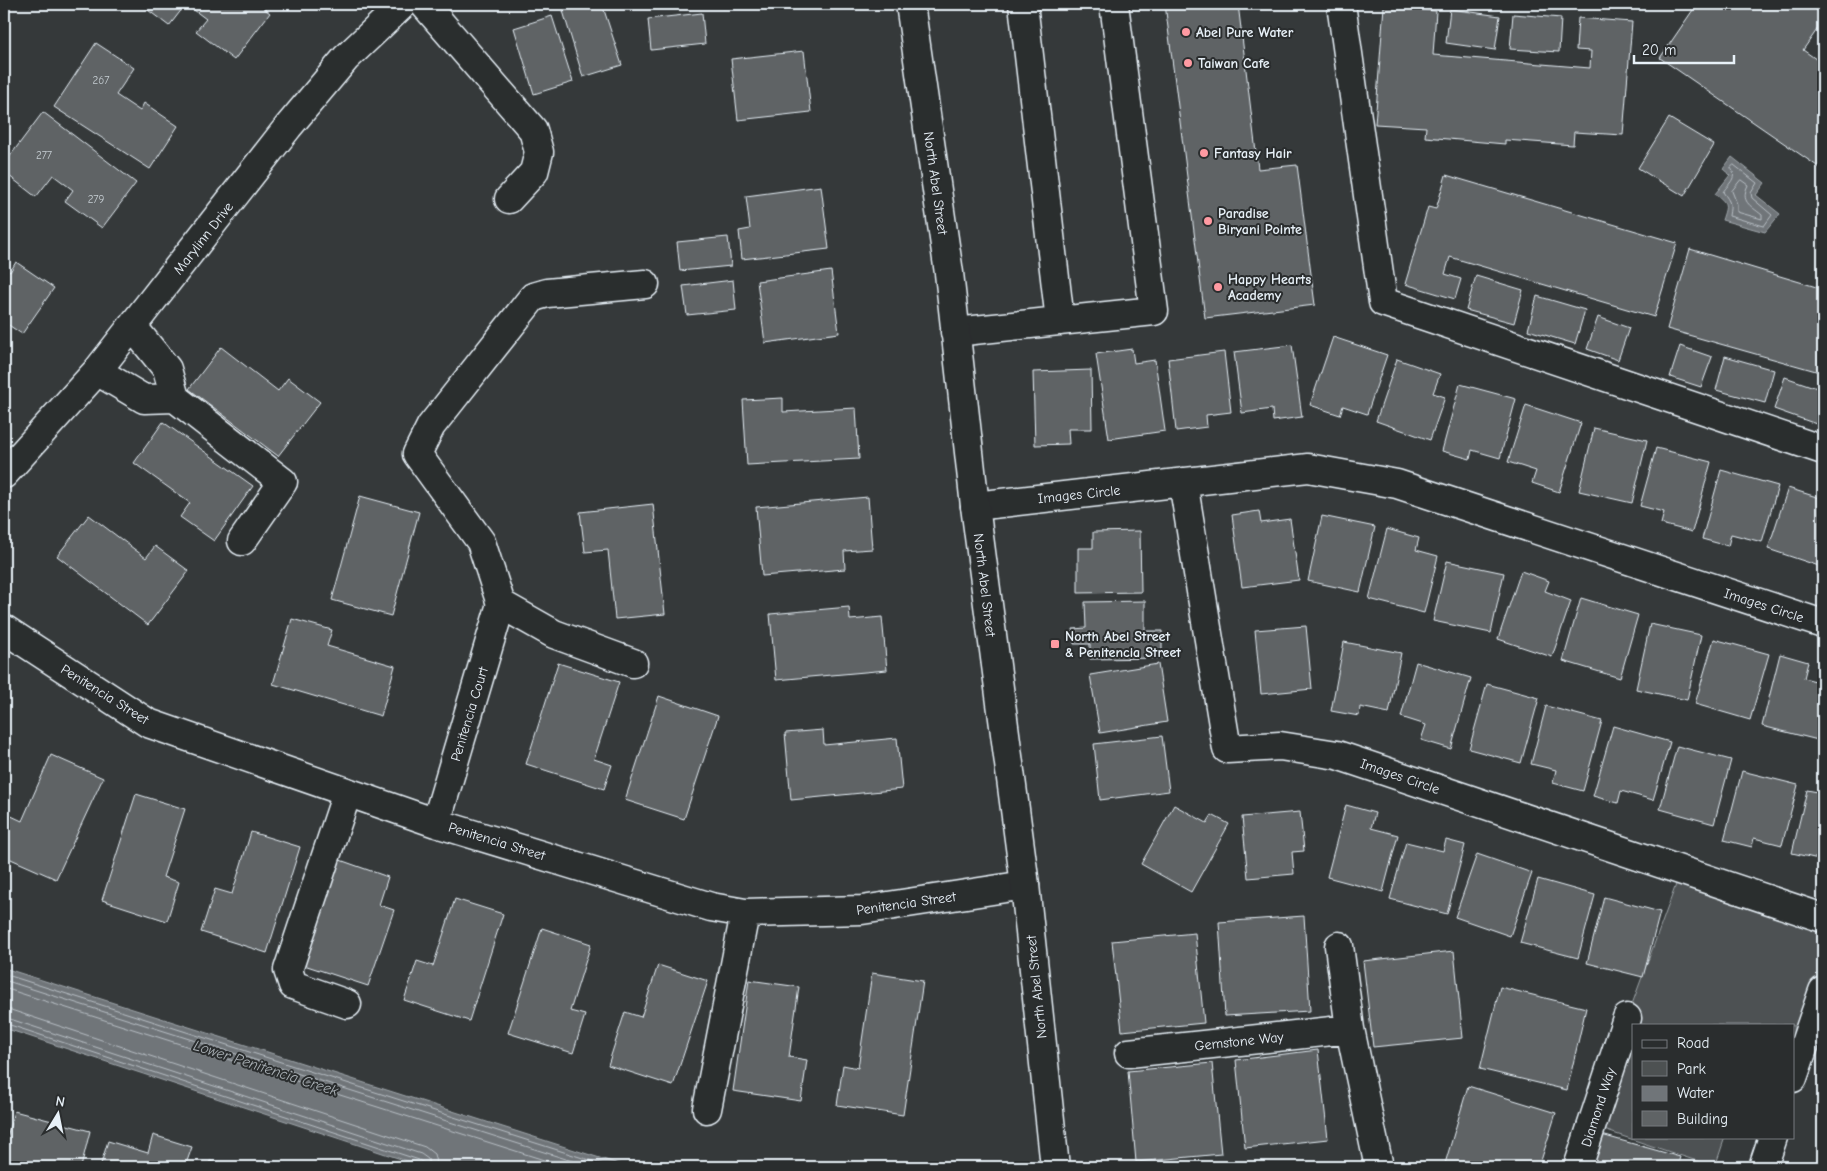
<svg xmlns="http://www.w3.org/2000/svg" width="1827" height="1171" font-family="'Comic Neue',sans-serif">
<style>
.green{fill:#4d5152;stroke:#9aa1a5}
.water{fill:#707579;stroke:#a0a7ac}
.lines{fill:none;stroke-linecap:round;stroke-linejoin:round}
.shore{stroke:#b8bfc5;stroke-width:1}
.building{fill:#5f6365;stroke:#e8f1f8}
.minor-casing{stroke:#e8f1f8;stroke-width:31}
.major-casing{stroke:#e8f1f8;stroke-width:31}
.minor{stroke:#2a2d2e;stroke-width:28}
.major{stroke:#2a2d2e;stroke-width:28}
.poi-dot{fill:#ff9aa2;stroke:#2a2d2e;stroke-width:2}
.labels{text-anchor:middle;stroke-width:4;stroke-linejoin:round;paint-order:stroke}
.number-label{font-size:11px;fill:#c6ced3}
.poi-label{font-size:14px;font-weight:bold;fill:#e8f1f8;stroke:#2a2d2e;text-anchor:start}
.street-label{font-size:14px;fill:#e8f1f8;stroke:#2a2d2e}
.water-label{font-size:15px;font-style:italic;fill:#acb3b8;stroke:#2a2d2e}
</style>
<rect width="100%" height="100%" fill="#35393a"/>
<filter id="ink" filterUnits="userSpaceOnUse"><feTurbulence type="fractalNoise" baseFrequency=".02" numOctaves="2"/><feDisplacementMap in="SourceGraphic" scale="10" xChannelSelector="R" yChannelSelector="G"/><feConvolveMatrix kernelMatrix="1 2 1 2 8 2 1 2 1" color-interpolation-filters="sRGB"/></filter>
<g filter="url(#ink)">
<path class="green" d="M1681,871l142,47v73l-30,87v-53h-160v112h92l-10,30 -123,-41 35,-108z"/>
<path class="water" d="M1732,157l33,26 -9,12 24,19 -15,18 -43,-12c5,-15 6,-17 -7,-26l15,-19 -7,-6z
M4,968l624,199h-203l-421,-139z"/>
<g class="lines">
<path class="shore" d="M1734,165l23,18 -6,10 1,5 20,17 -8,11 -35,-10c2,-13 2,-13 -6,-24 6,-9 15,-14 8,-24z
M1741,180l7,5c-8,17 2,20 14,30v4l-25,-7v-8l-5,-13z
M4,974l607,193
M4,980l587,187
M4,988l562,179
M4,1009l7,1 414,137 9,7 3,13
M4,1017l417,137 7,5 2,8
M4,1023l415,137 4,3v4"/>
</g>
<path class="building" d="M140,4h46l-17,22z
M186,4h72l12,9 -36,47 -38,-29 10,-12z
M585,4h17l20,61 -39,12 -20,-66z
M723,4h32l-32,4z
M1165,4h73l20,165 39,-4 18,140 -110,13z
M1697,4h118l8,5v12l-20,29 20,14v106l-163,-112z
M1384,6l52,5 -3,44 157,13 1,-17 -15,-1 2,-32 54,4 -9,113 -49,-3 -1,13 -68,-5v4l-80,-7 1,-10 -51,-3z
M1450,9l50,7 -5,34 -49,-7z
M702,13l3,31 -54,6 -3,-31z
M1513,14l48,4 -2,34 -49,-3z
M552,16l21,66 -39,12 -20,-66z
M96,43l38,25 -18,27 24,16 4,-8 34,23 -28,43 -96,-62z
M804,51l7,61 -73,8 -7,-61z
M43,112l93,71 -34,45 -37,-27 8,-11 -20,-15 -17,22 -32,-25v-8z
M1669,118l45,27 -30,51 -46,-28z
M1446,175l231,68 -23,74 -204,-60 -5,17 16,5 -6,20 -50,-15 23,-77 8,2z
M821,186l8,63 -87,10 -3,-28 11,-2 -4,-33z
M728,237l3,29 -51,5 -3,-29z
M1690,249l133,40v84l-156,-44z
M16,262l38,26 -32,46 -18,-12v-54l6,4z
M831,271l8,62 -74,10 -8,-62z
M1476,276l47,14 -9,33 -48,-13z
M733,280l3,30 -49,5 -4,-29z
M1537,296l48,14 -10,34 -47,-14z
M1598,317l31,11 -11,32 -31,-11z
M1333,337l54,18 -20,59 -24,-8 -3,9 -30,-10z
M1292,345l10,72 -29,4 -1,-12 -30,4 -8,-61z
M1680,346l32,11 -11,30 -31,-10z
M221,347l57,44 10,-13 32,24 -42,54 -89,-67z
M1132,349l2,14 21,-3 10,71 -56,8 -13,-85z
M1224,352l7,60 -25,3 1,12 -31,4 -8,-72z
M1725,356l49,14 -9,33 -49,-13z
M1397,359l43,15 -7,19 12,4 -15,43 -54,-19z
M1091,370l1,59h-24l1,15 -34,1 -2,-73z
M1785,377l38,13 -1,36 -48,-17z
M1460,384l56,15 -16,59 -28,-8 -2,9 -28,-8z
M783,398v14l73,-4 3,51 -112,6 -4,-65z
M1526,405l55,18 -22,69 -27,-9 4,-12 -28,-9z
M163,422l90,64 -39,55 -34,-24 10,-14 -56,-40z
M1594,428l53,12 -15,63 -53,-12z
M1656,448l55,14 -19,70 -31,-8 3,-12 -24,-6z
M1721,470l57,16 -16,56 -31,-8 -3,12 -26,-7z
M1788,488l35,11 -1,68 -54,-18z
M360,496l59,16 -28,104 -59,-16z
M868,497l4,52 -28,2 1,18 -83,7 -6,-69z
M653,504l12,110 -50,5 -7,-69 -23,2 -5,-40z
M1259,511l2,12 29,-4 9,61 -57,7 -10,-72z
M89,515l57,43 9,-12 34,25 -41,54 -91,-69z
M1322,516l53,11 -15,65 -52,-11z
M1387,529l32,9 -3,12 22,6 -14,57 -55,-14z
M1140,531l1,61 -63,1v-45h15v-16z
M1447,561l57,12 -13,60 -58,-12z
M1521,571l28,10 -4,10 26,10 -19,56 -54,-18z
M1581,598l57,17 -18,63 -57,-17z
M1145,601v30h17v27l-72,1v-15h-16l-1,-15 13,-1 -1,-26z
M849,607l1,13 32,-3 5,53 -111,10 -6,-66z
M292,619l40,11 -5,16 68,20 -14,50 -108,-32z
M1650,624l51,11 -14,65 -51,-11z
M1306,626l6,63 -51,5 -6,-64z
M1714,639l55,15 -19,66 -55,-16z
M1344,642l57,11 -12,60 -29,-6 -1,9 -28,-5z
M1780,654l28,8 -4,16 19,5v36l-5,21 -56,-14z
M1416,662l55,16 -20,71 -30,-9 5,-15 -25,-8z
M558,663l61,19 -25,77 18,6 -8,24 -78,-25z
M1158,664l9,58 -67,11 -10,-58z
M1487,684l52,14 -18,65 -52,-14z
M659,696l59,20 -34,103 -59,-19z
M1546,706l56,15 -19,70 -30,-8 3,-13 -25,-6z
M1613,726l57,16 -17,58 -32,-9 -3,12 -25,-7z
M823,730l1,15 73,-7 5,51 -111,11 -6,-67z
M1162,736l7,55 -69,9 -6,-56z
M1677,746l54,14 -17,64 -54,-15z
M51,755l52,23 -47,101 -52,-23v-35l3,-7 15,7z
M1742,771l56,14 -16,60 -28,-7 -2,9 -28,-7z
M1807,790l16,3v67l-31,-7z
M136,794l49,15 -22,68 16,5 -12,39 -65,-21z
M1174,805l33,18 5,-8 17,9 -38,68 -50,-28z
M1346,805l29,8 -4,15 27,7 -15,57 -56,-15z
M1300,812l4,39 -12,1 2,22 -46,4 -6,-61z
M251,832l49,15 -33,106 -66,-21 14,-43 17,5z
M1446,840l19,5 -18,69 -57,-15 16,-57 37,9z
M1477,854l55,19 -22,63 -55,-19z
M340,860l48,17 -9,28 15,5 -26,76 -64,-21z
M1538,879l57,16 -17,63 -58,-15z
M1604,897l56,15 -17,65 -56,-14z
M455,899l48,15 -34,107 -65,-21 13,-39 16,5z
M1304,916l6,95 -85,5 -6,-94z
M542,928l49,16 -21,67 15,4 -12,38 -65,-20z
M1195,933l9,90 -82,8 -10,-90z
M1454,951l9,87 -90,9 -10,-86z
M658,965l50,16 -35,105 -65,-21 17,-53 16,5z
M872,973l51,8 -20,134 -66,-10 6,-40 15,3z
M749,980l50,7 -10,70 18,3 -6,41 -68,-10z
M1500,987l86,21 -19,82 -87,-21z
M1318,1050l10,89 -83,9 -9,-88z
M1212,1063l9,91 -85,8 -8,-91z
M1468,1086l88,27 -17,54h-95z
M14,1111l76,20 -9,36h-30l-16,-4 -1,4h-30v-19z
M1591,1132l89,25 -3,10h-96z
M153,1135l39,12 -7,20h-85l8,-26 40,12z
M210,1161l21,6h-23z"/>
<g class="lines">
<g class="minor-casing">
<path id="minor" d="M424,4l109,126 6,22 -5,20 -25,27
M1023,4l37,317
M1341,4l42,298 440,148
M133,327l34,42 8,29 108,84 -41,59
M955,332l199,-21 -40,-307
M97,371l47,28 31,-1
M4,474l93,-103 191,-244 58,-69 57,-54
M1183,482l44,267 53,-3 57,9 486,163
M975,506l333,-38 89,16 426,140
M4,629l144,94 288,100 275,84 34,6 117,-3 163,-25
M633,663l-79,-29 -53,-30 -20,-62 -64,-88 14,-28 102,-129 14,-4 98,-9
M436,823l65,-219
M1339,946l11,83 29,138
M347,1004l-54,-19 -5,-15 59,-177
M1129,1053l221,-24
M1793,1078l30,-87
M707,1109l38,-196
M1578,1167l49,-149
M1763,1167l10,-30"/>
</g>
<g class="major-casing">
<path id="major" d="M910,4l39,269 26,233 50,379 30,282"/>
</g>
<use href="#minor" class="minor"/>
<use href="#major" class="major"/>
</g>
</g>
<g class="poi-dot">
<circle cx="1186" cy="32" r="5"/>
<circle cx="1188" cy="63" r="5"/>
<circle cx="1204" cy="153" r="5"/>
<circle cx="1208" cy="221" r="5"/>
<circle cx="1218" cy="287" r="5"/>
<rect x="1050" y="639" width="10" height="10" rx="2.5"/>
</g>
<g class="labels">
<g class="number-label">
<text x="101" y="84">267</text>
<text x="44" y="159">277</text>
<text x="96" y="203">279</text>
</g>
<g class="poi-label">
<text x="1196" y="37">Abel Pure Water</text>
<text x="1198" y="68">Taiwan Cafe</text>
<text x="1214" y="158">Fantasy Hair</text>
<text x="1218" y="218">Paradise<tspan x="1218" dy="16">Biryani Pointe</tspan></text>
<text x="1228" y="284">Happy Hearts<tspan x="1228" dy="16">Academy</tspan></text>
<text x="1065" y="641">North Abel Street<tspan x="1065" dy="16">&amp; Penitencia Street</tspan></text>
</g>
<g class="street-label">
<text transform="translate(936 183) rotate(82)" y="5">North Abel Street</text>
<text transform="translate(203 238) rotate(-52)" y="5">Marylinn Drive</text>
<text transform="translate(1079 494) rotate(-6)" y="5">Images Circle</text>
<text transform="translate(985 585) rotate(83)" y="5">North Abel Street</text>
<text transform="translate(1764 605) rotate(18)" y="5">Images Circle</text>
<text transform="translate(105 694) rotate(32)" y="5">Penitencia Street</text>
<text transform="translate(469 714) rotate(-73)" y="5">Penitencia Court</text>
<text transform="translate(1400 776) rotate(19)" y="5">Images Circle</text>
<text transform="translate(497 841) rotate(17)" y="5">Penitencia Street</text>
<text transform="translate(906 903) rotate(-8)" y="5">Penitencia Street</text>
<text transform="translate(1036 987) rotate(-96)" y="5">North Abel Street</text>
<text transform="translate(1239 1041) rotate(-6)" y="5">Gemstone Way</text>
<text transform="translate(1598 1107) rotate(-72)" y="5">Diamond Way</text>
</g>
<g class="water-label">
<text transform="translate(266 1068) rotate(18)" y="5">Lower Penitencia Creek</text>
</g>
</g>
<rect width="1827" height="1171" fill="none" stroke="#2a2d2e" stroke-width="20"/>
<rect x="10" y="10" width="1807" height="1151" fill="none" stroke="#e8f1f8" stroke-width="2" filter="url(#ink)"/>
<rect x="1632" y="1024" width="162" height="115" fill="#2a2d2e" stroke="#767b7f"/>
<rect x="1642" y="1040" width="25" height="8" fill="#2a2d2e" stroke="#767b7f"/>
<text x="1677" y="1048" font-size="15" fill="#e8f1f8">Road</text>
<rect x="1642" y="1061" width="25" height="15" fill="#4d5152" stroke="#767b7f"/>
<text x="1677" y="1074" font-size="15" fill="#e8f1f8">Park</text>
<rect x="1642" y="1086" width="25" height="15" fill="#707579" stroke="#767b7f"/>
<text x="1677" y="1098" font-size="15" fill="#e8f1f8">Water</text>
<rect x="1642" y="1111" width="25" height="15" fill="#5f6365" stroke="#767b7f"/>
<text x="1677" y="1124" font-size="15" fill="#e8f1f8">Building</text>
<g transform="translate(58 1114) rotate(10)" stroke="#2a2d2e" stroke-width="4" paint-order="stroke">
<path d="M0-4L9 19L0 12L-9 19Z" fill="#e8f1f8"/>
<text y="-8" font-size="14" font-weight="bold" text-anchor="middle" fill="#e8f1f8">N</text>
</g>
<path d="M1634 55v8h100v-8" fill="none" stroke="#e8f1f8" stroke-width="2.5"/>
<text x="1642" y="55" font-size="15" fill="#e8f1f8" stroke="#2a2d2e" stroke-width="4" paint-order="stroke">20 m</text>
</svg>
